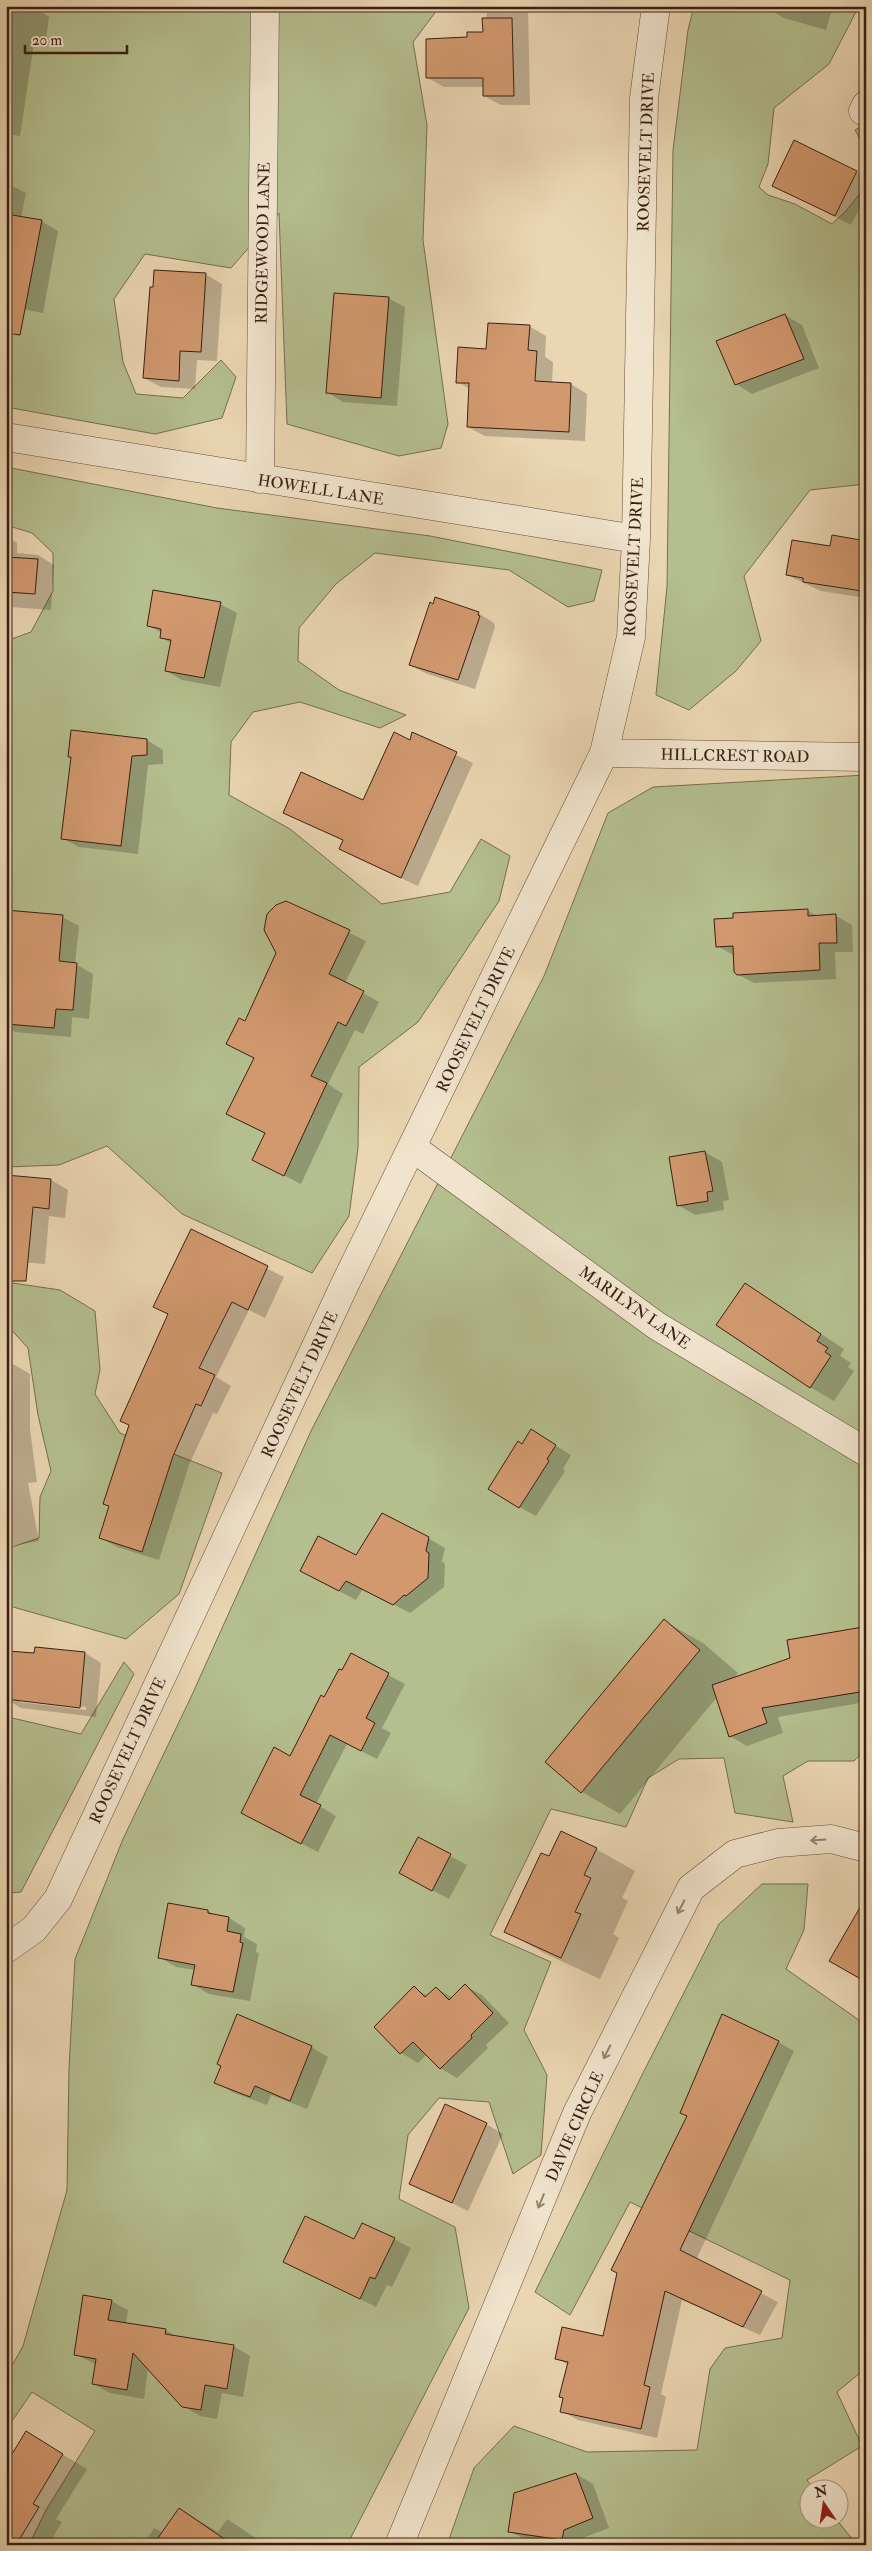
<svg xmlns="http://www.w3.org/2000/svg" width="872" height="2551" font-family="'IM FELL Double Pica',serif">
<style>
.green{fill:#b4be8e;stroke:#776e50}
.shadow{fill:#0003;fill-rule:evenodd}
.building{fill:#d2996f;stroke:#3a1e13}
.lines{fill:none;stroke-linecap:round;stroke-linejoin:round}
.street-casing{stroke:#664c3b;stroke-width:29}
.street{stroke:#f1e4cd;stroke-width:28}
.oneway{stroke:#968170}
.labels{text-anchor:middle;stroke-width:4.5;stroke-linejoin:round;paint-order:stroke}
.street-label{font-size:16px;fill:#3a1e13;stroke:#f1e4cd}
</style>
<rect width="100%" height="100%" fill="#ead6b2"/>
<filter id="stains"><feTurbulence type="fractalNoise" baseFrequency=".004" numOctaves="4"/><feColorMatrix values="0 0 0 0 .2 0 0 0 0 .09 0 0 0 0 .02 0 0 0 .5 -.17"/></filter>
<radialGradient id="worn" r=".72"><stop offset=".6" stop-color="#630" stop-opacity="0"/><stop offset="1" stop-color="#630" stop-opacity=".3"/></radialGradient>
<path class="green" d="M6,6h434l-27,36 14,83 -4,115 25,184 -7,24 -42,8 -112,-32 -8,-211 -48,55 -86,-14 -31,45 9,63 13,32 47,4 38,-38 15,17 -14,41 -67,16 -149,-27z
M694,6h165l-30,58 -55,44 -6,56 -9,23 9,8 27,9 37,20 14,-13 20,-25v298l-56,6 -66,86 17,65 -25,30 -47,39 -33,-15 11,-108 6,-437 15,-120z
M866,124v26l-11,-20z
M6,467l211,41 213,28 172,34 -8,31 -26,6 -59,-37 -134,-17 -39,31 -37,44 -1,33 41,29 67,25 -26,13 -80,-26 -47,10 -22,30 -2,53 61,34 92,75 68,-12 31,-53 29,17 -11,45 -81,121 -59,45 -1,81 -9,68 -37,57 -130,-59 -75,-68 -48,19 -53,2v-526l25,-9 22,-41v-38l-21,-20 -26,-8z
M866,775v973l-12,13h-46l-25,15 10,46 -58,-9 -11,-55 -45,1 -31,19 -22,49 -75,-18 -61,126 61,27 -27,68 23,45 -6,80 -28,19 -24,-72 -50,-4 -31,37 -9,64 56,28 14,81 -122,237h-318l17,-35 49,-79 -63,-39 -26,38v-54l17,-30 44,-156 2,-122 6,-109 48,-120 68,-142 120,-266 233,-455 64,-163 45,-26z
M6,1282l54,8 35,21 5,59 -5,24 25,39 102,40 -43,121 -53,45 -120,-34v-56l33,-11 1,-41 11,-26 -13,-56 -10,-67 -22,-24z
M124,1662l10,12 -113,218 -12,1 -3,-11v-169l6,5 69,16z
M762,1884h46l-4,46 -18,39 80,56v343l-29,24 25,54 -55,34 6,8h-3v30l26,1 21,26h-410l27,-77 40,-42 73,26 110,-2 13,-81 15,-21 57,-10 8,-58 -160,-78 -60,113 -35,-23 109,-221 75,-147z"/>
<path class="shadow" d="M6,6l27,1 16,10 -4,28 -11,-2 -14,93 -14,-2z
M488,6h40l2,99h-29l-17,-9v-9h-40l-16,-9 40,-40 16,-5z
M768,6h65l-7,24 -42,-12 -17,-10z
M856,172l10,5v19l-15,29 -78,-40z
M6,183l20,10 -5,25 20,3 17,10 -15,82 -37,-7z
M205,274l17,10 -5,77 -20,-1 -2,29 -34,-2 -17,-9z
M388,298l17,9 -8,99 -54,-4 -16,-10z
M785,315l17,10 17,43 -67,26 -16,-10z
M529,326l17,10 -1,21 8,5 -1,21 19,1 16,10 -2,47 -100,-5 -17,-9 2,-38 -12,-7 29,-32z
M6,537l11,6v10l21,2 16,10 -3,45 -41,-3 -3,35z
M866,541v57l-45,-7 -34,-16 44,-27z
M220,604l17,9 -17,74 -38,-7 -16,-9 5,-28 -10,-6 1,-4 -14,-8z
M478,613l16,10 1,4 -20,62 -48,-15 -17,-9z
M413,734l60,29 -55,123 -61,-28 -16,-9 3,-8 -60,-29 79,-11 48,-60z
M147,740l16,10v14l-15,1 -10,89 -59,-7 -17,-9 10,-80 -3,-1z
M286,902l80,39 -21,42 34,19 -16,32 -8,-4 -27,54 15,10 -42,90 -47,-24 12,-26 -38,-20 27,-55 -27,-15 18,-22 32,-69z
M808,911l10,5h18l16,9 1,27h-18l1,27 -82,4 -17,-9 -2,-18 -18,-10z
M62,917l17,9 -4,38 18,10 -4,45 -17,-2 -1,20 -56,-5 -9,-5v-102z
M705,1152l17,10 7,38 -6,1 1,9 -29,5 -17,-10z
M6,1176l45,4 17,10 -3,28 -16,-2 -4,48 -39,-3z
M192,1231l92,46 -19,41 -16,-8 -33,67 15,9 -14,28 -4,-1 -24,52 -30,95 -42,-13 -16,-9 9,-31 -5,-3 64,-189 -14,-8z
M745,1284l99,65 -4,7 11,7 -3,4 6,4 -20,30 -24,-14z
M13,1364l17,10v55l7,53 -9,1 11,58 -33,6v-182z
M548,1441l23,14 -8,14 2,2 -29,45 -17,-9 4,-62z
M428,1538l17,10 -3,13 3,3 -1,23 -34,26 -47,-24 -7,11 -38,-20 39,-24z
M664,1621l39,22 35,30 -5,6 58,-20 72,-30 3,1v72l-88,15 5,16 -36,13 -17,-10 -13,-39 -97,117 -38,-22z
M9,1652l26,3 50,-2 16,10 -5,54 -75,-9 -15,-9zM20,1700l66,7v3l-66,-8z
M351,1655l54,29 -23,44 9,5 -14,26 -30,-15 -31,60 20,12 -18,36 -59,-30 32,-65z
M418,1839l49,26 -18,34 -32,-17z
M596,1849l39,22 -13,27 6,3 -15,33 6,4 -19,41 -56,-26 -38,-22 43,-73z
M208,1911l9,5 12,2 16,10 -1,9 13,7 -1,8 3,1 -9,48 -41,-7 -17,-10 3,-14 -19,-3 -17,-10z
M465,1986l17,9 27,28 -23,22 2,3 -31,30 -17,-10 -13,-14 -9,9 -17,-10 -25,-26 38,-39 14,8 8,-8 17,10z
M778,2042l16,9 -98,209 82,42 -18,33 -78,-35 -21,94 5,3 -9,41 -79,-18 -17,-9 7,-46 -11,-7 47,-21 84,-221z
M311,2047l17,10 -21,52 -36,-14 -4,10 -35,-13 -17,-10z
M486,2124l17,10 -35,77 -57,-28z
M394,2239l17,9 -19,39 -5,-2 -11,22 -91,-45 70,-21z
M111,2301l17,9 -2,14 39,6 13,7 55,9 17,10 -7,41 -21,-4 -5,26 -17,-3 -17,-10 -35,-38 -4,31 -34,-6 -16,-9 3,-19 -22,-11z
M50,2447l37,22 -31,50 6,3 -14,23h-38z
M576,2474l17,10 16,44 -29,11 -1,6h-26l-27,-5 -17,-9z
M180,2509l38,23 9,-13 39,26h-123l11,-17 9,5z"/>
<path class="building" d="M482,18h30l2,78h-31v-18h-57v-39l41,-2v-5h16z
M794,140l63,31 -22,45 -63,-30z
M6,214l36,6 -22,115 -14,-2z
M154,270l52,3 -5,79 -21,-1 -1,30 -36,-3 7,-91h3z
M334,293l55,4 -8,101 -55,-5z
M785,314l19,45 -69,26 -19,-44z
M488,323l42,2 -2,25 9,1 -2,30 36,2 -2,49 -102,-5 2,-44h-13l2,-36 28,2z
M832,535l34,6v47l-3,-1 -1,4 -59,-9v-4l-17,-3 6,-35 38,6z
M6,557l32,2 -3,35 -29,-2z
M153,590l68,12 -17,76 -39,-7 6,-31 -11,-2 1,-9 -14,-3z
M435,597l44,15 -1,3 2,1 -22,64 -49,-15 21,-63 3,2z
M71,730l76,9v16l-15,1 -11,90 -60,-7 10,-82h-3z
M394,732l16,8 2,-8 45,20 -56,126 -62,-29 4,-9 -60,-27 18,-41 62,28z
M286,901l64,29 -21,44 35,17 -18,35 -8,-4 -27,54 16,7 -43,93 -32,-16 13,-27 -39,-19 28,-56 -28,-14 13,-26 6,3 31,-68 -12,-23 3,-16 9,-9z
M808,909v7l28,-2 1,29h-18l1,27 -83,5 -3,-3 -1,-26 -17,1 -2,-28 19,-1v-5z
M6,910l57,5 -4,46 18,2 -4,47 -17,-1 -2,19 -48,-4 3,-58h-3z
M705,1151l8,40 -6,1 1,9 -31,5 -8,-49z
M6,1175l45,4 -2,30 -16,-2 -7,74h-20z
M191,1229l77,37 -20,44 -16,-8 -33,66 16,7 -14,31 -5,-2 -23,52 -31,96 -43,-14 10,-32 -6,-2 26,-79 -9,-4 48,-107 -15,-7z
M745,1283l76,51 -4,7 11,7 -3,4 6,4 -21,32 -94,-63z
M531,1429l25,16 -9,14 2,2 -30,47 -31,-19 30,-48 4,3z
M382,1513l47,24 -3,14 3,2 -1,25 -22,18 -2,-1 -11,10 -47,-24 -7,10 -39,-20 18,-35 38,19z
M664,1619l36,31 -119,143 -36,-31z
M863,1627l3,15v49l-104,17 5,15 -38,14 -17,-52 78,-27 -3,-18z
M35,1647l50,5 -5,56 -74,-9 2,-48 26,2z
M351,1653l38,20 -23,45 9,5 -14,28 -31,-16 -30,60 21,10 -20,39 -60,-31 33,-66 16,9 31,-61 3,2 15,-28 3,1z
M561,1831l36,17 -13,27 7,3 -16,34 6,2 -20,44 -57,-26 37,-79 8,3z
M418,1837l33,17 -19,37 -33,-18z
M866,1897v85l-37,-21z
M168,1903l40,7v3l21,4 -2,14 14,3 -1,8 3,1 -10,49 -42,-7 4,-20 -37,-7z
M465,1984l28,29 -22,22 1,3 -32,31 -27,-27 -13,12 -26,-27 40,-41 11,11 11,-10 13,13z
M237,2014l75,32 -22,55 -35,-15 -5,11 -36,-14 7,-17 -4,-2z
M722,2014l57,27 -99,209 82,41 -19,36 -78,-36 -21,94 6,2 -9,42 -81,-17 3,-14 -4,-1 9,-35 -13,-3 7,-32 41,9 14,-63 -6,-3 76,-154 -7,-3z
M445,2104l42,19 -35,80 -43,-19z
M305,2216l49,23 8,-16 33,15 -20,41 -5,-2 -10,22 -77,-37z
M83,2295l29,5 -4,20 58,9 -1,5 69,11 -7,44 -22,-4 -4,25 -19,-3 -49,-54 -6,37 -35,-6 4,-25 -22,-4z
M26,2431l37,23 -30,50 6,3 -23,38h-10v-81z
M576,2473l17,45 -29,12 -2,10 -54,-8 6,-39z
M179,2508l54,37h-80z"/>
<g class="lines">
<g class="street-casing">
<path id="street" d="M863,111l3,-6
M6,437l630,102
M260,479l5,-473
M604,753l262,4
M413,1148l244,178 209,126
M6,1949l28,-20 24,-30 287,-615 259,-531 27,-116 5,-98 8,-441 12,-92
M399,2545l178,-432 114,-225 44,-34 43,-11 53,-4 35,9"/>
</g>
<use href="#street" class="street"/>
</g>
<defs><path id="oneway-shaft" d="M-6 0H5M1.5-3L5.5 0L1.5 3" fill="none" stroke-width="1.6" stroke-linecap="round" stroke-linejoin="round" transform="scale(1.25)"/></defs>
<g class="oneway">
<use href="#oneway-shaft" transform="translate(818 1840) rotate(176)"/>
<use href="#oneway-shaft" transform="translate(681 1907) rotate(117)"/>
<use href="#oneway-shaft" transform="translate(607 2052) rotate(117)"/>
<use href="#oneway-shaft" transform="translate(541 2201) rotate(112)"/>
</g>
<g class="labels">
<g class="street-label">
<text transform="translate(645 152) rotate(-88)" y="6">ROOSEVELT DRIVE</text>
<text transform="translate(262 243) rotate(-89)" y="6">RIDGEWOOD LANE</text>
<text transform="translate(321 489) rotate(9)" y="6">HOWELL LANE</text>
<text transform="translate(633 557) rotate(-87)" y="6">ROOSEVELT DRIVE</text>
<text transform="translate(735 755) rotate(1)" y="6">HILLCREST ROAD</text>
<text transform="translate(475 1019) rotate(-64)" y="6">ROOSEVELT DRIVE</text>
<text transform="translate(635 1307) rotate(35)" y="6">MARILYN LANE</text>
<text transform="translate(299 1384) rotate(-65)" y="6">ROOSEVELT DRIVE</text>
<text transform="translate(127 1750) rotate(-65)" y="6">ROOSEVELT DRIVE</text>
<text transform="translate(574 2126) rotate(-66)" y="6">DAVIE CIRCLE</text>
</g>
</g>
<rect width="872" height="2551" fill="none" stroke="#ead6b2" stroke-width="25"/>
<rect x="8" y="8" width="857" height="2536" fill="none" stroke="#3a1e13" stroke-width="2.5"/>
<rect x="12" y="12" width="847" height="2526" fill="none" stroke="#3a1e13"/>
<g transform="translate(824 2504) rotate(347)"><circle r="24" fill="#f1e4cd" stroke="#a89583"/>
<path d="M0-4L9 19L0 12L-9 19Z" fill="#8f2418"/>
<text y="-8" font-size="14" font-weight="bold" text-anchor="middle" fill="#3a1e13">N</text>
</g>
<path d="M25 45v8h102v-8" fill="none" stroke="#3a1e13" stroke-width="2.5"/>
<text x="32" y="45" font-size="15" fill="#3a1e13" stroke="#f1e4cd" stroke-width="4" paint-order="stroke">20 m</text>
<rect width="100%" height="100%" filter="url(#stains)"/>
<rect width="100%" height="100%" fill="url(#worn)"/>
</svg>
